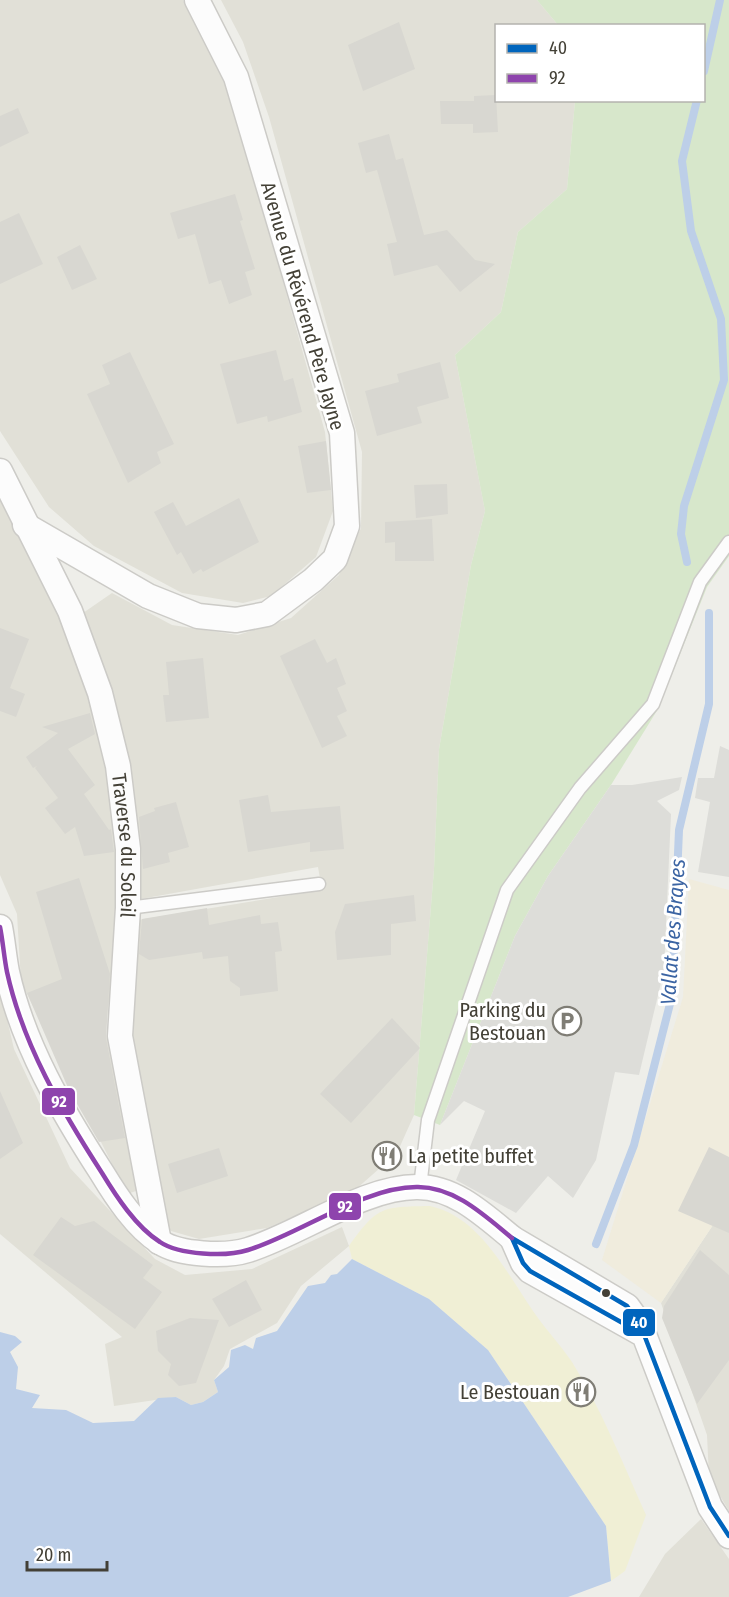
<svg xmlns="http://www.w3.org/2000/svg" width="729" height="1597" font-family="'Fira Sans Condensed',sans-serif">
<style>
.residential{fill:#e1e0d7}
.commercial{fill:#f0ecdd}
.green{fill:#d7e7cb}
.sand{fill:#f0efd5}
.parking{fill:#ddddd9}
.water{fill:#bdcfe8}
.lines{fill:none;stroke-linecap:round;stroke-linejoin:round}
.stream{stroke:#bdcfe8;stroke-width:8}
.building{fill:#d8d7d1}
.service-casing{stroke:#cccbc7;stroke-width:15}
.minor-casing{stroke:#cccbc7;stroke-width:27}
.service{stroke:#fcfcfc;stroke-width:12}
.minor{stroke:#fcfcfc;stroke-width:24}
.bus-1-casing{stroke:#fff;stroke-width:9}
.bus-2-casing{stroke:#fff;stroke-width:9}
.bus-1{stroke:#0065bd;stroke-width:4.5}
.bus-2{stroke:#8e44ad;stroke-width:4.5}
.bus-dot{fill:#434036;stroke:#fff;stroke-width:2}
.labels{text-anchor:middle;stroke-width:6;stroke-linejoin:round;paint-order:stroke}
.street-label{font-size:20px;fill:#434036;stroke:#fff}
.poi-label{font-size:20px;fill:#434036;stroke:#fff;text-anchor:end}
.water-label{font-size:21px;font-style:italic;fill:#3b64a3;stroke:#fff}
.line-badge{stroke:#fff;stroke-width:2}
.badge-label{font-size:16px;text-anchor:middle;font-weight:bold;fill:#fff}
</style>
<rect width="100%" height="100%" fill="#eeeee9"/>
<path class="residential" d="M0,0h183l47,91 95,341 8,79 -17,46 -45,39 -28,7 -61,-10 -88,-47 -45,-39 -49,-76z
M221,0h316l21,25 -62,1v74l79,1 -8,88 -49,43 -17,80 -46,43 30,156 -14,54 -32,184 -5,120 -20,246 -17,38 -42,37 -88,38 -68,11 -28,-8 -12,-15 -31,-179 4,-116 190,-31 -4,-23 -183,33 -19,-197 -33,-90 29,-20 60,32 66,10 53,-17 48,-43 22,-47 1,-76 -93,-335 -26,-75z
M0,496l68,125 36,121 18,164 -17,124 34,160 -12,4 -106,-212 -4,-68 -17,-39z
M0,989l14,60 56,119 85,91 30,16 67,-6 90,-42 7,19 -48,40 -24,37 -47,26 -6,17 -10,14 4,12 -15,10 -12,3 -15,-8 -62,9 -9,-62 17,-7 -122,-103z
M729,1201v310l-20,-34 -2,-42 -46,-132z
M701,1519l28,40v38h-90l26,-43z"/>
<path class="commercial" d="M689,879l40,11v311l-68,102 -59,-43 81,-263z"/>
<path class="green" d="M537,0h192v556l-22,31 -49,122 -47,76 -63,91 -33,60 -75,189 -26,-10 20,-246 5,-120 32,-184 14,-54 -30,-156 46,-43 17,-80 49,-43 8,-88 129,-1v-74l-146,-1z"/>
<path class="sand" d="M430,1206c50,11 76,66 103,105 12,18 27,33 39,51 30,48 51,102 74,153l-21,56 -14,10 -5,-55 -118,-176 -59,-51 -77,-40 -3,-13c29,-40 32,-39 81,-40z"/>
<path class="parking" d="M720,746l9,4v127l-31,-5 12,-70 -15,-4 3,-20h16z
M682,777l-3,13 -22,11 14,13 -7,156 -25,105 -24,-3 -19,88 -23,38 -25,-22 -32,37 -60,-33 29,-69 -21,-10 -24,24 75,-189 33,-60 63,-91h21z"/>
<path class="water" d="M352,1259l77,40 59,51 118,176 5,55 -43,16h-568v-265l15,4 7,6 -12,10 8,15 -2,22 24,6 -8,13 34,2 27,13 41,-2 24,-23 18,-1 15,8 12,-3 15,-10 -4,-12 15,-13 2,-17 14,-5 8,4 3,-11 21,-7 31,-45 17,-3 6,-8 6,-1z"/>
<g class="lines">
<path class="stream" d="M704,71l16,-71
M687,562l-6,-28 3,-28 40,-126 -3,-61 -30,-88 -9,-70 15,-61
M596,1244l38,-99 38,-149 7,-166 30,-126v-91"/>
</g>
<path class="building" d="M399,22l16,47 -52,22 -15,-46z
M496,95l2,37 -25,1v-9h-32l-1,-23h34v-5z
M18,108l11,25 -29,14v-31z
M389,134l7,26 7,-2 21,77 23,-5 28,30 20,4 -35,28 -23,-27 -43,11 -7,-32 10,-2 -20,-72 -11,3 -8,-30z
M235,194l8,26 -3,1 15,48 -10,3 7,23 -23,9 -8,-24 -12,4 -14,-50 -17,5 -8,-26z
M19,213l24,51 -43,20v-62z
M80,245l17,34 -25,11 -15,-33z
M276,350l8,31 9,-3 9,34 -34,10 -1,-6 -30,8 -17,-60z
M130,352l44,92 -17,8 4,11 -33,20 -41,-89 23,-10 -8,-19z
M440,362l9,36 -32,9 5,16 -45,13 -12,-45 34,-9 -2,-8z
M326,441l5,49 -24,3 -9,-47z
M447,484l1,30 -32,4 -2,-33z
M239,498l20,44 -56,30 -2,-3 -8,5 -12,-22 -4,3 -23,-43 19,-10 13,24z
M432,519l2,42h-39v-19l-10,1v-21z
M0,628l29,11 -19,49 15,6 -9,23 -16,-6z
M315,639l12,24 9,-5 10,26 -9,4 10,23 -10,5 10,20 -25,12 -42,-92z
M203,658l6,60 -43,4 -3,-27h6l-3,-33z
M90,713l5,21 -27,15 27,36 -11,9 25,36 2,-1 3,23 -30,4 -9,-29 -10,7 -20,-26 13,-10 -23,-30 2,-2 -4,2 -7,-11 32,-24 -16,-6z
M268,795l3,17 69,-6 4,43 -34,3v-10l-62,10 -9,-52z
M176,802l13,45 -21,6 2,9 -27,7 -4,-52 16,-6 -1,-3z
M79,878l31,96 -4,64 19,100 -26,4 -30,-52 -42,-97 35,-14 -26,-87z
M414,895l2,26 -25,3v31l-54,5 -2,-28 10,-28z
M207,908l2,17 51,-10 1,9 17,-2 4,29 -7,1 3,39 -38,5v-8l-10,-7 -2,-25 -25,3 -1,-7 -53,8 -10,-6 3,-35z
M392,1018l28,30 -69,75 -31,-29z
M0,1091l23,52 -23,16z
M709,1147l20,10v76l-51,-22z
M219,1148l9,28 -51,17 -9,-29z
M61,1217l14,9 19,-5 59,44 -10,13 19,14 -27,37 -102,-74z
M700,1250l29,25v85l-32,44 -35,-86 2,-12z
M246,1280l16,30 -33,17 -17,-28z
M190,1318l29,2 -23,63 -17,3 -11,-11 3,-11 -13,-13 -2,-20z"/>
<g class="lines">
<g class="service-casing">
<path id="service" d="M128,908l191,-24
M420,1187l8,-67 79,-230 73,-102 73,-84 47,-122 29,-40"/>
</g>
<g class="minor-casing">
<g id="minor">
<path id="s1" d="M0,471l70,140 30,82 18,73 10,83v59l-8,128 39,206"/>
<path d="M25,525l123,71 50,20 38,4 31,-6 46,-34 22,-21 12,-33 -5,-93 -106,-356 -39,-77"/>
<path d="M0,927c3,15 4,30 7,45 16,73 55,139 95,201 14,23 34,54 58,69 19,13 66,15 88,8 52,-16 117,-64 170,-63 37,0 67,29 94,51"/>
<path d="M644,1335l-114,-64 -7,-8 -11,-25 115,68 13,18 70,183 19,29"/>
</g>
</g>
<use href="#service" class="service"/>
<use href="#minor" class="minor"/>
<g class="bus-1-casing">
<path id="bus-1" d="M644,1335l-114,-64 -7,-8 -11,-25 115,68 13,18 70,183 19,29"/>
</g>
<g class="bus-2-casing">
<path id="bus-2" d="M0,927c3,15 4,30 7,45 16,73 55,139 95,201 14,23 34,54 58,69 19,13 66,15 88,8 52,-16 117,-64 170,-63 37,0 67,29 94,51"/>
</g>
<use href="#bus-1" class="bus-1"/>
<use href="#bus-2" class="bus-2"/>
</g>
<defs>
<g id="parking-ring" transform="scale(1.5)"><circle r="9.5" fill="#fff" stroke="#7f7d75" stroke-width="1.5"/><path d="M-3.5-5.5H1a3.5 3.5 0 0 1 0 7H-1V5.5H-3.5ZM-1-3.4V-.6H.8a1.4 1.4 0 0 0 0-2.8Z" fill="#7f7d75"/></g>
<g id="restaurant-ring" transform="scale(1.5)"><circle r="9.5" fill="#fff" stroke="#7f7d75" stroke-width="1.5"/><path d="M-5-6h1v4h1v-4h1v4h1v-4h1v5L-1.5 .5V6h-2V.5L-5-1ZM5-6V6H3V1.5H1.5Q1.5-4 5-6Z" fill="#7f7d75"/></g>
</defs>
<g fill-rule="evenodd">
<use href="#parking-ring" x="567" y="1021"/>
<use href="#restaurant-ring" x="387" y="1156"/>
<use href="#restaurant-ring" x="581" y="1392"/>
</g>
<circle class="bus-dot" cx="606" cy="1293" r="5"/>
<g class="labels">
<g class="street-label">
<text transform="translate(303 306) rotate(74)" y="7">Avenue du Révérend Père Jayne</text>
<text dy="7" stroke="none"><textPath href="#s1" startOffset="399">Traverse du Soleil</textPath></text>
</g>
<g class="poi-label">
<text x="546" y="1017">Parking du<tspan x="546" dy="23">Bestouan</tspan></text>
<text x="408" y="1163" text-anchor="start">La petite buffet</text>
<text x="560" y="1399">Le Bestouan</text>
</g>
<g class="water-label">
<text transform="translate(673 932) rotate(-86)" y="7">Vallat des Brayes</text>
</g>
</g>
<g class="line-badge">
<rect x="41" y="1087" width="35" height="29" rx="6" fill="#8e44ad"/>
<rect x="328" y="1192" width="34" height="29" rx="6" fill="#8e44ad"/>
<rect x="622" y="1308" width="34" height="29" rx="6" fill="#0065bd"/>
</g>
<g class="badge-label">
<text x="59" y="1107">92</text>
<text x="345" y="1212">92</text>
<text x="639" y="1328">40</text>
</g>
<rect x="495" y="24" width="210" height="78" fill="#ffffff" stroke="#b4b3af" stroke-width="1.5"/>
<rect x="507" y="44" width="30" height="9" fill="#0065bd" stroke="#b4b3af" stroke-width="1.5"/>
<text x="549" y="54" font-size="18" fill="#434036">40</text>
<rect x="507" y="74" width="30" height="9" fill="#8e44ad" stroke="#b4b3af" stroke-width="1.5"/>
<text x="549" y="84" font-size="18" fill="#434036">92</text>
<path d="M27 1561v9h80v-9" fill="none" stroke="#434036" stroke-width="3"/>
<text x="36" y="1561" font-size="18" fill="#434036" stroke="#ffffff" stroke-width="4.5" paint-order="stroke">20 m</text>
</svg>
